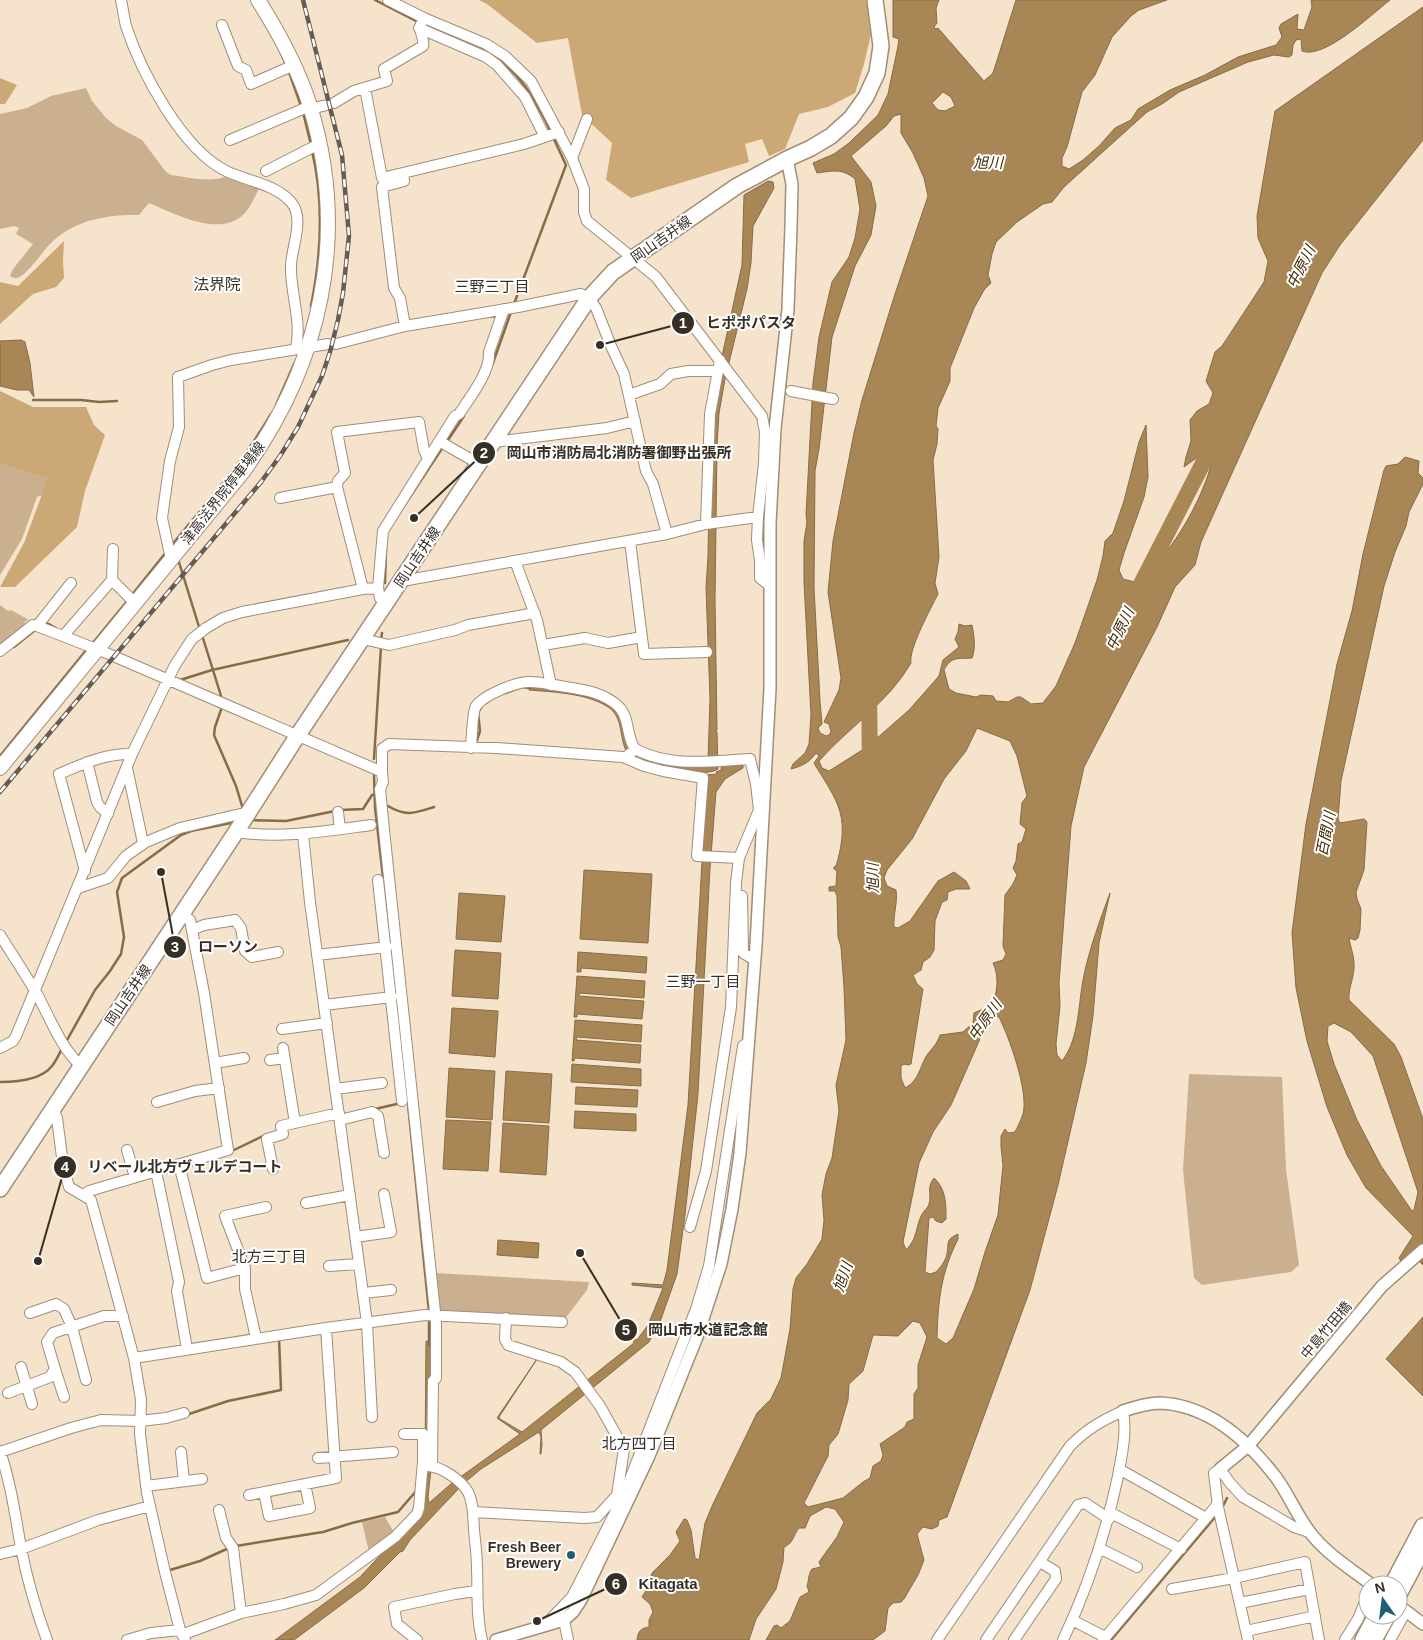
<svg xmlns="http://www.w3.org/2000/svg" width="1423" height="1640" font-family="Helvetica,'Noto Sans JP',sans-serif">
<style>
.green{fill:#cab08e}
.forest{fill:#cda877}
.water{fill:#a98655;stroke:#866c47;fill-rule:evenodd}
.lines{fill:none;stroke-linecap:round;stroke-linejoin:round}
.stream{stroke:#866c47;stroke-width:2.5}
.river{stroke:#a98655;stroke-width:16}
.minor-casing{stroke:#9f8e79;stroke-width:12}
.tertiary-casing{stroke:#9f8e79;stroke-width:14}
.secondary-casing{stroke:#9f8e79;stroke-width:16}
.primary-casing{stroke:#9f8e79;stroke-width:18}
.minor{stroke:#fff;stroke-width:10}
.tertiary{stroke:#fff;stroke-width:11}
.secondary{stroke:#fff;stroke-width:14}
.primary{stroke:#fff;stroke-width:15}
.rail-casing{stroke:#665c50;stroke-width:4.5}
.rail{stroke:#fff;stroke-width:2.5;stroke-dasharray:8;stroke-linecap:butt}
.poi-dot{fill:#1f5f74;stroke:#fff;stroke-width:2}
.labels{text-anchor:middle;stroke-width:4;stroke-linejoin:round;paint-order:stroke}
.street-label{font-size:14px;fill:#362f26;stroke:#fff}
.poi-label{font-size:14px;font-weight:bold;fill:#362f26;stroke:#fff;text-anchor:end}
.water-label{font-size:15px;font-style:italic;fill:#422900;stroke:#fff}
.neighbourhood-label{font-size:15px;fill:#362f26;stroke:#fff}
.quarter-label{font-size:16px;fill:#362f26;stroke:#fff}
.leader{fill:none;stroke:#362f26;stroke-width:2}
.callout-dot{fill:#362f26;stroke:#fff;stroke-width:2}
.mark-label{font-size:15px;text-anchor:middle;font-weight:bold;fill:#fff}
.callout-label{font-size:15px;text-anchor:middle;font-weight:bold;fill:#362f26;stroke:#fff;stroke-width:4;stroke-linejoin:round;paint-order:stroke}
</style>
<rect width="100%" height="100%" fill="#f5e3cc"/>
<path class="green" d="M86,88l6,13 14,17 10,8 26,14 24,32 5,3c17,2 42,9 58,0l31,12c-5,9 -9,20 -16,27 -24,24 -69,0 -95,-11l-10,12c-31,-1 -64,5 -87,27 -8,7 -25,34 -35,36 -3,1 -4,-1 -7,-2l3,-7 20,-25 -17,-10 3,-6 -5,-2 -14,3v-115l27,-6 24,-12z
M0,411l62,9 -10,72 -15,5 -15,42 -22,36z
M0,605l8,6 3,-1 18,10 -5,2 3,2 -27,24z
M1189,1074l93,3 4,92 13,96 -8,7 -89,13 -8,-7 -11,-108z
M436,1273l153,9 -2,8 -23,30 -124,-9z
M385,1517l10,17 -26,18 -7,-30z"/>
<path class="forest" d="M479,0h388l5,30 -8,34 -9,29 -27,14 -29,7 -14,35 -16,7 -7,-17 -17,5 4,18 -118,36 -25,-18 6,-37 -30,-28 -14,-77 -31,5 -50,-39z
M0,78l17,7 -12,19h-5z
M64,241l-1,20 1,17 -8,9 -23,7 -33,30v-42l18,4z
M0,391l33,16h53l8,18 11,10 -20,56 -8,36 -62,60h-15l24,-44 24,-65 -48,-15z"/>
<path class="water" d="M893,0h46l-3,8 1,15 -3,4 2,2 2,-1 46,53 9,-8 23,-73h151l-28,10 -8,6 -19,21 -17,38 -13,17 -15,55 -5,11v8l7,3 14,-9 16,-14 16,-18 16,-8 7,-11 32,-19 35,-15 33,-18 38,-12 6,-8 -3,-9 2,-4 17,-10 -1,15 7,1 8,-23 -1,-7h79c-18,14 -66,60 -88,51l-1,-12 -5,1 -3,5 -1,10 -3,2 -15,-2 -26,7 -69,30 -17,12 -15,8 -83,75 -12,15 -9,2 -26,18 -21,20 -4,12 -4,21 3,8 -7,7 -10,18 -24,60v13l-12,27 -2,18 2,3 -1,15 -4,16 6,97 -4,26 3,11c-7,14 -30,56 -27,69 -23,40 -62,64 -92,98l3,7 7,3 38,-24 42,-37 30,-34 4,-16 16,-13 -4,-8 3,-7 1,-8 6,2 7,-1c2,10 4,23 0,33 -14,1 -21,-2 -28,12l5,19 7,4 20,4 5,-2 12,1 3,5 12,1 9,-5h4l10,7 12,-1 13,-17 19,-43 22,-63 6,-24 2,-15 8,-8 11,-32 15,-59 7,-17 2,52 -4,20 -20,56 -5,17 4,9 12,3c7,-6 16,-13 23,-20 24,-27 49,-73 56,-109l-3,-2h-5l-22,16 2,-10 5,-16 -1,-21 7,-9 12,-7 4,-11 -7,-12 9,-29 7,-6 42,-64 4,-21 -10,-23 -1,-22 18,-105 148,-104v133l-83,105 -18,28 -121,269 -6,23 -20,22 -18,40 -73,140 -13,59 -12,157 1,23 -4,38 1,11 5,6c18,-23 16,-59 22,-86 6,-28 16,-55 26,-82l-11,50 -6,73 -7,47 -28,122 -28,105 -83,227 -8,3 -1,6 -6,3 -9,-2 -6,7 7,26 -6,15 -14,24 -3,3 -8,1 -5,5 -3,23 -12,9h-107l8,-14 3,-1 4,3 9,-7 10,-24 9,-5 -2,-6c2,-6 1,-11 5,-17l9,-2 -2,-5 18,-25 7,-15 -9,-13 -9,-2 -16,9 -5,12h-6c-6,7 -5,15 -15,19l-1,15 -7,27 -20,30 -7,21h-112c1,-9 4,-12 12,-13v-7l4,-8 -3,-8 -8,-7 6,-10 4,-14 18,-18 10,-14 -4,-9 8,-13 3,1 4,10 4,28 4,2 6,-37 8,-19 44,-91 14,-14 10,-21 9,-49 3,-40 3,-11 11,-14 15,-25 2,-19 -2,-25 4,-21 6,-16 7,-47 -3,-26 10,-45 -2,-53 -3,-40 -3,-10 -1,-41 -2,-5h-6v-4l7,-1 1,-15 -3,-2v-2l2,-1c5,-16 9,-37 4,-54 -4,-16 -18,-35 -26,-49l5,-7 -3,-3c-7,10 -14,13 -25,16l2,-5 12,-11 4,-9 2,-29 -7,-133v-41l3,-19 -1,-7 7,-132 6,-46 13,-55 17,-25 6,-19 5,-29 -5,-30c-13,-11 -22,-8 -38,-6l-4,-10 21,-9 15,-11 29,-28 10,-21 10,-48 1,-7 -6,-2zM943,92l8,5 4,9 -10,5 -7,-1 -6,-7zM901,114v19l12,20 11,25 4,18 -33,98 -33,106 -8,33 -21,108 -5,51 13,86 -2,12 -15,32 5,2 2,8 -2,3 -3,1 -6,-3 -2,-5 4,-4 -2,-23 -6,-113 1,-117 4,-22 13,-112 23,-71 16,-31 5,-29 -5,-24 -20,-26 35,-30 8,-10zM977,728l33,13 7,15 10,40 -5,7 -2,21 6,5 -4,13 -4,2 -2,17 -3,7 4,7 -4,9 -8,11 -2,51 3,8 -3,6 -10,3c6,13 5,28 -1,42l-18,8 -1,10 -10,9 -23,3c-3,9 -7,12 -13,20 -7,11 -8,26 -22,33l-4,-10v-12l3,-2 4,1 3,-1 12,-75 -6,-5 -4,-9 8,-5 2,-8 7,-5 4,-7 1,-29 7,-19 5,-2 1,-8 8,-3h14l-4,-8 -12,-9 -16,9 -28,40 -12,7 -4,-1c-1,-13 4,-24 2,-37l-9,-4 -3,-8 3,-8 25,-31 32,-60 22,-28zM993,1016l6,1c10,20 30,75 24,97 -2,6 -5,12 -8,18l-7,1 -3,-4 -4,7v11l2,18 -5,50 -13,37 -11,37 -21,49 -7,6 -9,-6c1,-38 4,-65 21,-99v-5c-13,6 -9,9 -11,20 -1,6 -6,13 -11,18l-6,2 -5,-2 4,-54 4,-1 3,4 6,2 4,-4c0,-16 0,-30 -12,-41 -8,10 -2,17 -5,26 -1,4 -5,7 -7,10 -7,14 -4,24 -16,36l-3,-8 16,-79 14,-31 18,-27 32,-73zM913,1321l7,2 7,14 -9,28v23l-4,6v25l-7,3 -2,5 -25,17 3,11 -2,6 -8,5 -3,12 -7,4 -20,16 -35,9 -4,-4 24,-47 1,-11 9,-11 10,-34 1,-16 14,-13 10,-36 25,1z
M768,181l5,1 1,6 -21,38 -2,37 -4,26 -22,90 -6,34 -2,33 -2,154 2,130h-1l1,3 1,36c-12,10 -82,-4 -91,-17 -8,-12 -3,-35 -19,-45 -21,-14 -56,-15 -79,-17v-6l55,8 34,16 18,44 72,10 2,-64 -4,-110 2,-32 2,-115 7,-62 25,-114 2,-70z
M21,340l4,2 5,21 4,34 -5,-7h-12l-17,-4v-45z
M1405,457l14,4 -1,12 5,5v6l-14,28 -3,14 -11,26 -11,34 -43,195 -3,38 2,4 24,-4 3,3 -3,48 -8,22 1,7 4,10 -1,21 -2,8 -3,2 -6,-2c1,8 5,17 5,25 1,13 -6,25 -5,37l45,44 7,13 22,62v146l-5,-5 -16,3 -3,-5 14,-22 -47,-48 -19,-33 -20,-48 -20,-66 -11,-53 -4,-55 14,-109 31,-160 15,-53 11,-57 21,-84 2,-4 12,-2zM1334,1023l17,9 22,24 45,136 -4,18 -2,1 -31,-45 -24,-46 -23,-56 -7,-23 1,-15z
M722,762l21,2v4l-18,11 -9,13 -6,76 -12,226 -13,121 -8,59 -17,48 -11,20 -108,88 1,15 -1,9h-1l1,-17 -2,-5 -58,37 -17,14 -54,57 -7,11 -3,1 -36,36 -70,52h-19l85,-63 57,-61 8,-57 1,-118 6,1 -1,127 -3,28 1,6 23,-20 68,-49 -23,-16 42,-62 -40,61 1,2 22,13 112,-89 -1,-2 2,-2 2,1 11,-15 15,-37 -31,-3v-2l31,2 4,-15 21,-165 19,-330 10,-1 -1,-2 5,-2z
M584,870l68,4 -4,69 -68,-4z
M459,893l46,3 -4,46 -45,-3z
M455,950l46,3 -3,46 -46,-3z
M578,952l69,5 -1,16 -65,-5v4h-4z
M577,976l68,5 -1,17 -65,-5v3l65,5 -2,18 -65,-5v3h-3z
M452,1008l46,3 -3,46 -46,-4z
M575,1020l67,5 -1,17 -64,-5 -1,3 65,5 -1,18 -65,-5 -1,3h-2z
M572,1064l69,5v17l-70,-4z
M449,1068l46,3 -3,49 -46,-3z
M506,1071l46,3 -3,49 -46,-3z
M576,1087l62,3 -1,17 -62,-3z
M575,1111l61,3v17l-62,-3z
M446,1120l45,2 -3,49 -45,-2z
M503,1123l46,3 -3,49 -46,-3z
M498,1240l41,3 -1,15 -41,-3z
M1423,1317v79l-37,-37z"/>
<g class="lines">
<path class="stream" d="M375,0l43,22
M423,24l11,5
M464,42c8,3 18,6 25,11 31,18 47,48 62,79
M280,51l7,16
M289,72l12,34
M303,112l8,33
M514,304l52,-139 -13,-28
M311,306c10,-50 13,-105 1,-155
M493,363l18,-51
M33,400h48l18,2 18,-1
M276,405l19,-43
M446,443l18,-27
M402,509l41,-62
M172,545c34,-42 71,-83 99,-131
M178,559l22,71
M385,583l1,-35
M131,596l36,-45
M45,622l11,6
M202,635l20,64
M381,641l1,-8
M92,644l36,-44
M14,647l20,-16
M180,680l32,-10 136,-30
M506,693l16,-6 8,1
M222,707l-7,20 -1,8 22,51 7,23
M476,743l4,-12 -2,-18 4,-7
M0,756l88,-108
M374,759l7,-112
M374,775l1,32 16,140
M388,806c18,11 27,7 46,1
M340,810l23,-1 9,-14 3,-1
M249,820l37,1 49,-10
M66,1042l29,-52 15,-19 11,-17 3,-17 -7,-45 5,-14 59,-43 10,-4 45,-9
M402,1044l27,268
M0,1082c17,0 41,-2 52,-16 4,-5 7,-12 10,-17
M375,1109l26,-6
M232,1151l33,-16
M429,1345v-27
M186,1415l42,-14 53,-11 -2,-52
M1222,1508l5,-10
M236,1546l87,-14 29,-9 46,-11 19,-22
M170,1570l30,-9 29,-13
M1111,1640l105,-124"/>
<path class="river" d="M1138,590l81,-158
M869,693l1,73"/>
<g class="minor-casing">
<path id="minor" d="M121,0c2,9 3,18 5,26 15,46 56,123 100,145 21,10 49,13 65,31 14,16 1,44 0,63 -1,28 11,55 5,83
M388,0l36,18 62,26 19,12 26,25 41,77
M222,25l16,41 8,4 5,14 43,-19
M419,28l67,29 11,8 28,32 20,40
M365,88l17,90 142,-34 35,-12
M334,103l20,-12 33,-10 -3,-12 39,-23c2,-8 -5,-14 -2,-22
M310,109l17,-4
M587,119l-15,39 12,31v23l3,9 69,56 106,139 3,16 -1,31
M230,140l80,-34
M266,171l53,-27
M403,174l1,7 -22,6 12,101 6,10 5,28
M336,344l69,-18 113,-19 63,-13 8,4 7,10 15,38 13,28 22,97 7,13 14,50
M791,391l42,8
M629,395l31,-11 11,-10 17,-3h29
M439,441l40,23
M494,442l113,-14 28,-7
M769,463h-5l-6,54 -1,23 3,21v17l10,8
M337,487l26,102
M280,498l57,-11 1,-6 7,-8 -8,-41 82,-10 5,28 4,8
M706,524l4,-110 10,-54
M630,541l14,113 63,-2
M171,559l-9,-41 8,-57 9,-34 -1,-50 34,-12 19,-5 97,-16
M515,561l22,59 14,65
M112,580l23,23
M402,581l265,-47 39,-10 52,-7
M378,588l5,-57 72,-115 4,-2c10,-15 32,-43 30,-62l15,-43
M37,626l34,-43
M64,635l48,-55 1,-31
M363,639l26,6 66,-15 13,-5 67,-12
M543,645l42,-7 23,5 34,-6
M0,651l33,-26 4,1 67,26 278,120v-23l7,-5 108,4 126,9 21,9 19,5 40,7 -6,78 42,2
M471,748c1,-10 1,-36 5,-42 8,-11 41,-25 55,-24 8,0 16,2 23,3 22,4 48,5 65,22 11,11 7,30 16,42
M625,758l10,-9c36,19 76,12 115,10l6,25 3,26 -20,48 -3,25 -5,124 -25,164 -16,56
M87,762l10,40 3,5 8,7
M127,768l16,75
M382,772l1,10 -3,7 4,41 52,491v57l-3,3 -1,85
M338,812l2,17
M236,832c45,7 90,-1 135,-7
M303,834l7,68 57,421 5,94
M85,871l-26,-97c24,-10 47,-21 73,-20
M378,880l24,221
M78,888l30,-10 18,-22 20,-14 34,-14 69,-16
M742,896l1,57 12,7
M192,930l12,-5 31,-5 6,8 4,23 7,6 26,-5
M0,935c12,19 25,39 37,59 13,24 24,54 44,72
M317,955l70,-8
M324,1005l68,-8
M282,1029l45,-6
M0,1048l13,-7 3,-5 116,-282 43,-89 17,-26 14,-11 17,-10 19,-6 121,-23 15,-1 2,10 6,7
M283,1048l12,75
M270,1060l14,-2
M215,1063l29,-5
M335,1089l47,-6
M157,1102l38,-11 24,-3
M53,1109l4,9 6,47 6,22 22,13 43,158 7,42 -1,34 7,59 18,79 15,58 5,10
M340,1120l32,-8 6,4 6,37
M127,1150l8,27
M179,1164l28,114 38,-10
M273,1169l-6,-30 16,-5 -2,-8 58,-13
M156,1171l23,111 -2,9 10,58
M84,1195l5,-4 139,-41 -24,-157 -14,-73 -8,-6
M306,1203l44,-8
M355,1237l36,-5 -7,-38
M329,1266l30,-2
M363,1293l28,-3
M30,1313l26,-9 8,5 8,18 14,53
M256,1338l-11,-49v-21l-20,-52 41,-9
M134,1358l192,-30 99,-13 137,7
M21,1367l11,37
M55,1369l9,28
M8,1393l42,-16 5,-8 -8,-27 6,-9 51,-17h19
M0,1451c11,33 15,63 21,97 6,31 15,62 26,92
M0,1452l71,-24 30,-8 39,1 26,-3 18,-5
M181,1452l3,29
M318,1458l75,-6
M428,1466c14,1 33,14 40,26 6,12 5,25 6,38 1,12 3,25 3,38 1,24 -1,48 5,72
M1119,1469l87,49
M146,1486l56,-7
M264,1492l5,24 41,-8 -5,-24
M249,1495l87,-17 -10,-150
M219,1510l7,28 7,10 8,65
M473,1512l111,6 13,-1 20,-22 7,-46 -24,-43 -25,-34 -14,-10 -53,-17 -3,-6 1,-21
M1111,1513l70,36
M1099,1548l38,19
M0,1554l21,-5 77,-29 52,-14
M1172,1589l62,-11 71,-16 14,78
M1240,1603l70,-14
M564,1620l4,20
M1072,1620l33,17
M544,1626l28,-29 51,-100 73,-188 13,-43 34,-220 6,-4
M1246,1631l69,-15
M184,1634l57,-21 43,-9 32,-9 79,-58 22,-23 2,-6 4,-47v-27h-19
M127,1640l24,-7 29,-3
M417,1640l-20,-16 -3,-17 61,-13 21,-3
M937,1640l133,-194c17,-17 31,-25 53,-35 4,22 -1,43 -5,65 -12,57 -30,111 -55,164
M986,1640l92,-135 7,-2 24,16
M1014,1640l42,-61 -1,-8 -15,-9
M1103,1640l114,-135
M1248,1640l-30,-133 -4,-34 6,-4 10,14 13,14 51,30 15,5
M1345,1640l13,-21 10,-25
M1390,1640l16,-29"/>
</g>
<g class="tertiary-casing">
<path id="tertiary" d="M1123,1411c12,-4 25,-8 37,-8 48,2 87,37 115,73 13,17 21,38 34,55 16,22 42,38 63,54
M1220,1469l28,-23 134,-160 41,-36
M1398,1605l25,19
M496,1640l68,-20 9,-8 8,-12 68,-144 48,-119 24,-73 11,-55 8,-56 16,-208 14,-257v-165l5,-94 13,-120 3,-82 1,-43 -5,-25"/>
</g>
<g class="secondary-casing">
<path id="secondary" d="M0,768l242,-295c79,-108 108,-237 68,-367 -12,-38 -31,-73 -52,-106"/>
</g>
<g class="primary-casing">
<path id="primary" d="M0,1189l236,-357 62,-97 291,-437 24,-26 124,-86 50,-27 24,-11 20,-12 20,-18 15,-21 11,-24 4,-27 -6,-46
M1392,1585l31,-59
M1398,1596l25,-47
M1363,1640l13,-25
M1374,1640l14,-25"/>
</g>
<use href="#minor" class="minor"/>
<use href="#tertiary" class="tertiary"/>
<use href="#secondary" class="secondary"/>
<use href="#primary" class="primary"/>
<g class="rail-casing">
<path id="rail" d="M0,792l261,-310 19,-26 18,-29 24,-51 8,-24 8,-32 5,-27 6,-57 -7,-81 -39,-155"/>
</g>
<use href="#rail" class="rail"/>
</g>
<circle class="poi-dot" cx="571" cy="1555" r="5"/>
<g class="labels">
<g class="street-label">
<text transform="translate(661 239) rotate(-35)" y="5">岡山吉井線</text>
<text transform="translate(223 493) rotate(-52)" y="5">津高法界院停車場線</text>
<text transform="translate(417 557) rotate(-56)" y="5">岡山吉井線</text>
<text transform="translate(128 995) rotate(-56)" y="5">岡山吉井線</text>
<text transform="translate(1326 1330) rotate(-50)" y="5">中島竹田橋</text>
</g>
<g class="poi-label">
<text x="561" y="1552">Fresh Beer<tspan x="561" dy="16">Brewery</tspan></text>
</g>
<g class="water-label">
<text x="988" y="168">旭川</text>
<text transform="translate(1301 267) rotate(-63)" y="5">中原川</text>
<text transform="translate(1120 629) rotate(-64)" y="5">中原川</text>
<text transform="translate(1326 834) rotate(-79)" y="5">百間川</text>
<text transform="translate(873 878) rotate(-91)" y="5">旭川</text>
<text transform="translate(985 1020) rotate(-54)" y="5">中原川</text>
<text transform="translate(843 1277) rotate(-71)" y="5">旭川</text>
</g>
<g class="neighbourhood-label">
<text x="492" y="292">三野三丁目</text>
<text x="703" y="987">三野一丁目</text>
<text x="269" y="1262">北方三丁目</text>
<text x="639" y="1449">北方四丁目</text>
</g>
<g class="quarter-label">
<text x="217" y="290">法界院</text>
</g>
</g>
<path class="leader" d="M600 345L683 323M414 518L484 453M161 872L175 947M38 1261L65 1167M580 1253L626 1330M537 1621L616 1584"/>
<g class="callout-dot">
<circle cx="600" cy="345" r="5"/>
<circle cx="414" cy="518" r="5"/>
<circle cx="161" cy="872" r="5"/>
<circle cx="38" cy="1261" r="5"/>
<circle cx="580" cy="1253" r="5"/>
<circle cx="537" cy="1621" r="5"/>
<circle cx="683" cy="323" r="12"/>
<circle cx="484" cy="453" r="12"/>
<circle cx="175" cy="947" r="12"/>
<circle cx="65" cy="1167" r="12"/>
<circle cx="626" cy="1330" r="12"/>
<circle cx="616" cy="1584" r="12"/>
</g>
<g class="mark-label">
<text x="683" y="328">1</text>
<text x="484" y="458">2</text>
<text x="175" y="952">3</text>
<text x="65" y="1172">4</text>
<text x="626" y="1335">5</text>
<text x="616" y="1589">6</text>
</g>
<g class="callout-label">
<text x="751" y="328">ヒポポパスタ</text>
<text x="619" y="458">岡山市消防局北消防署御野出張所</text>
<text x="228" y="952">ローソン</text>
<text x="185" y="1172">リベール北方ヴェルデコート</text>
<text x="708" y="1335">岡山市水道記念館</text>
<text x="668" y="1589">Kitagata</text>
</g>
<g transform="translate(1383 1600) rotate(346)"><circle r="24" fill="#ffffff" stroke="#afaca8"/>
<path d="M0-4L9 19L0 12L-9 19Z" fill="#1f5f74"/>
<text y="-8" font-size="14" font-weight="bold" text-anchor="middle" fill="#362f26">N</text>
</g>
</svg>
